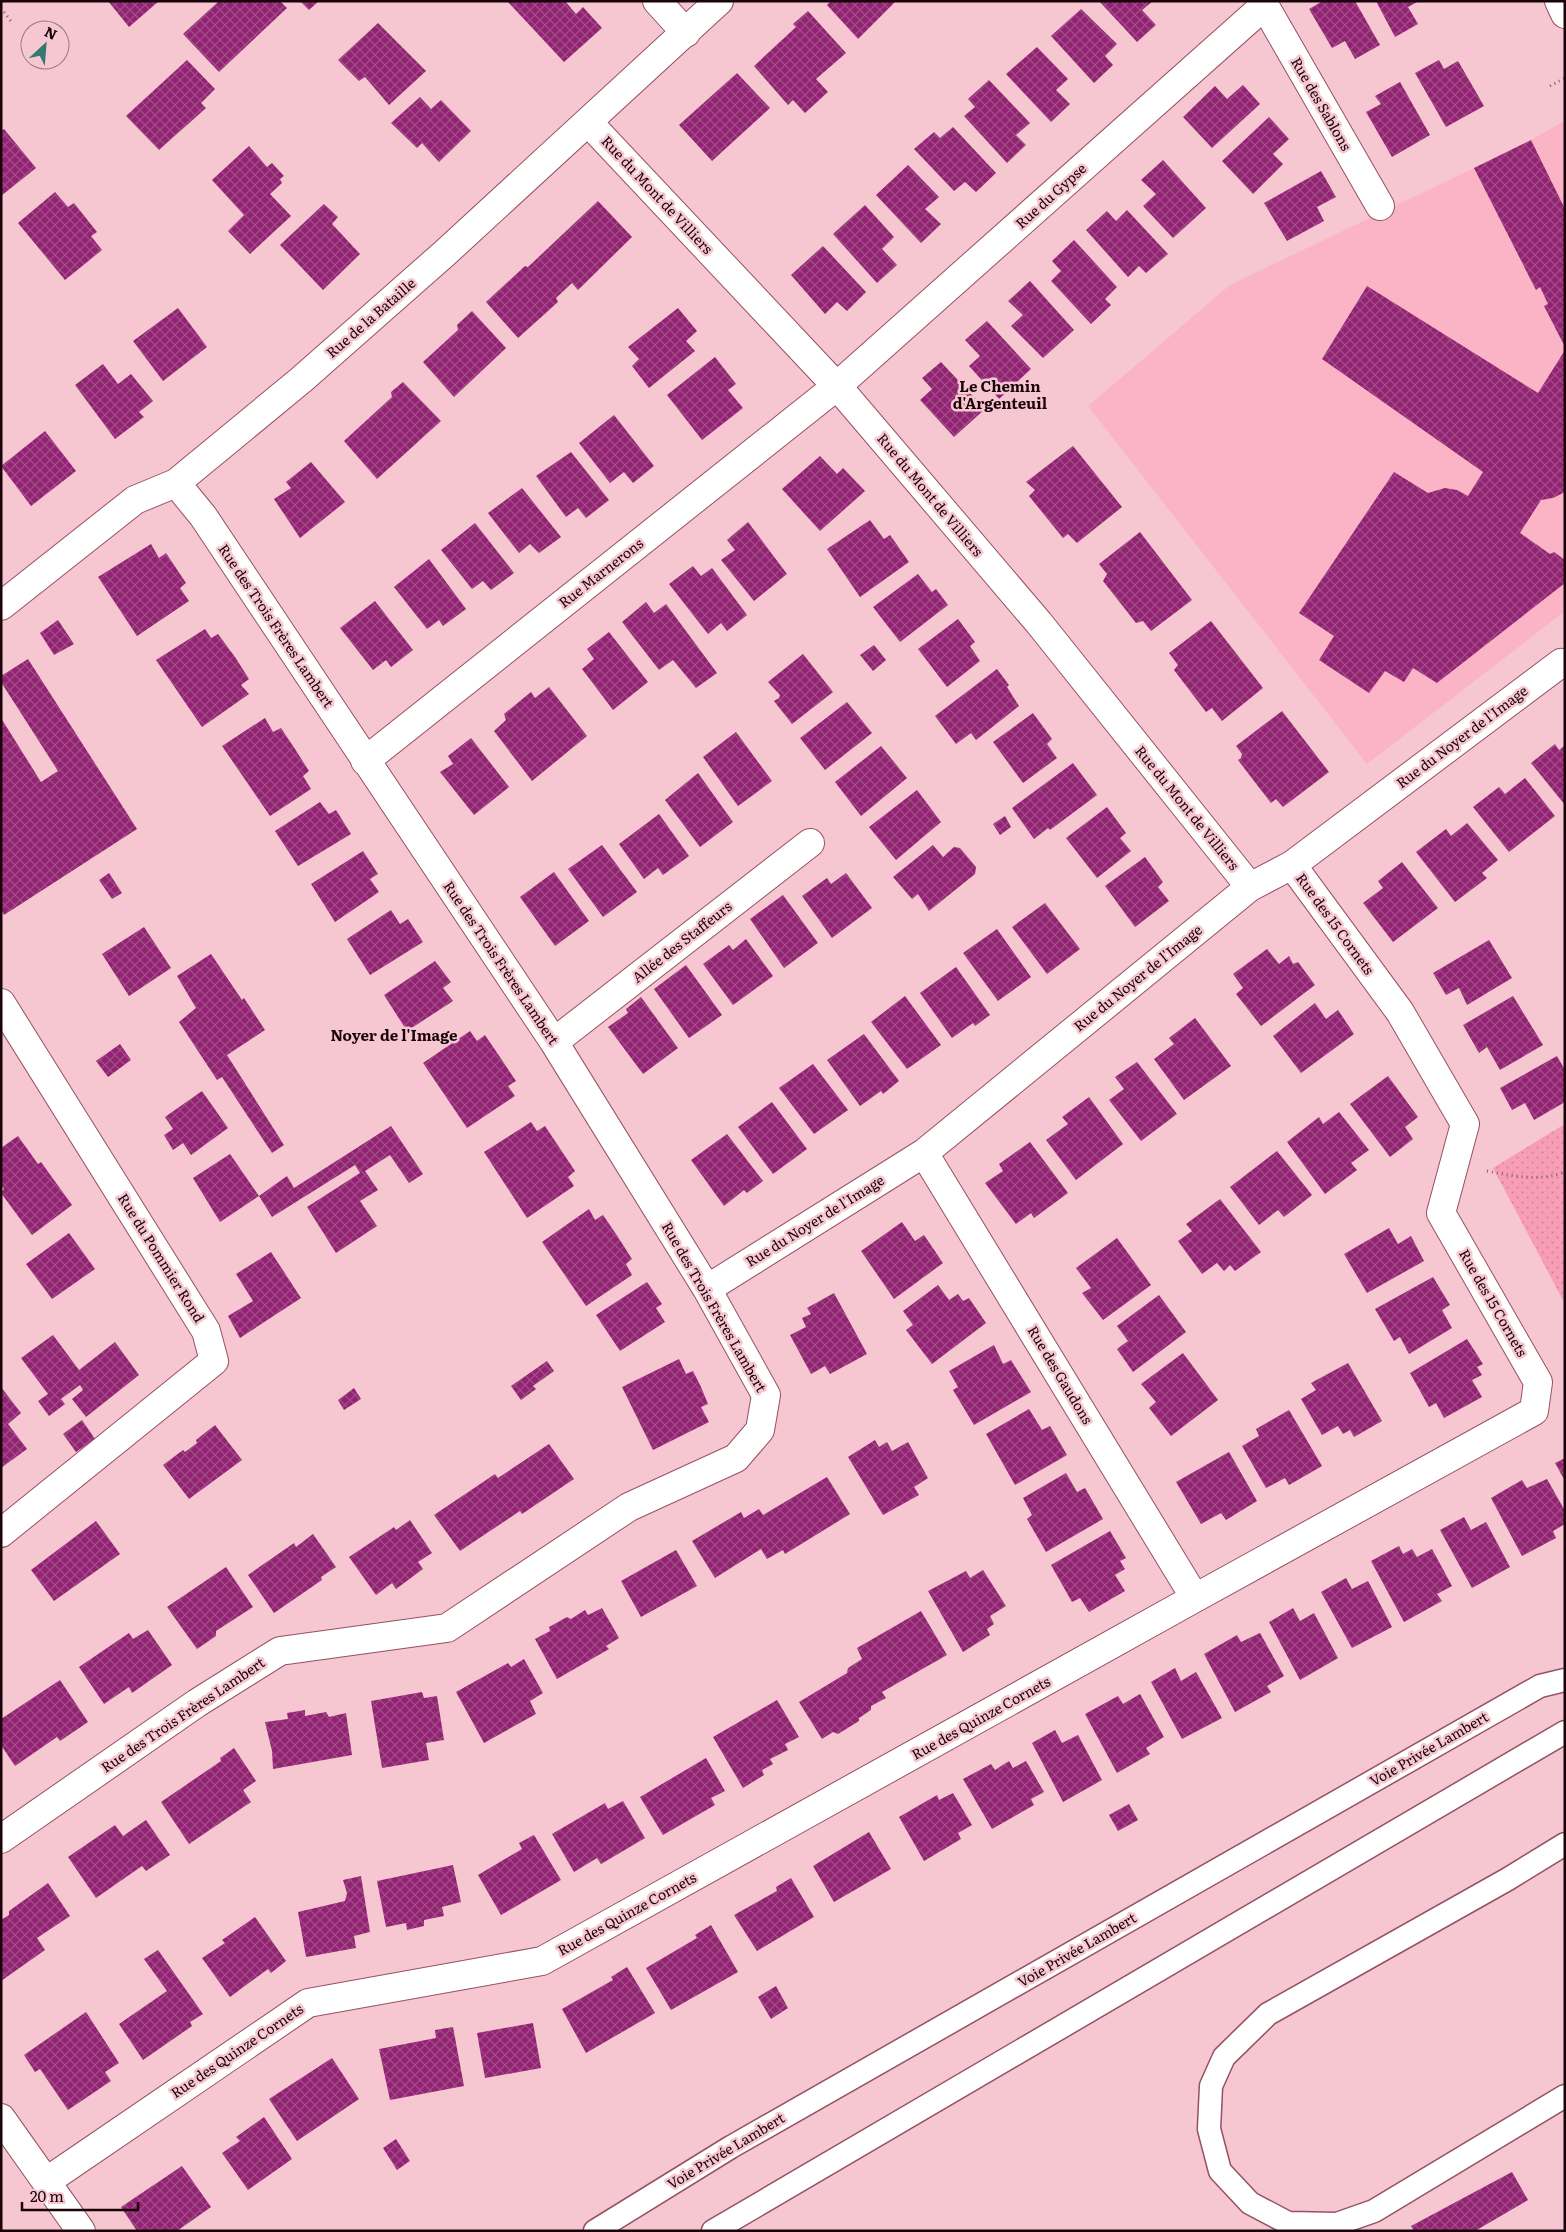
<svg xmlns="http://www.w3.org/2000/svg" width="1566" height="2232" font-family="Literata,serif">
<style>
.built{fill:#fab4c6}
.park{fill:url(#park-dots)}
.building{fill:url(#building-cross-hatch)}
.lines{fill:none;stroke-linecap:round;stroke-linejoin:round}
.lane-casing{stroke:#965165;stroke-width:25}
.street-casing{stroke:#965165;stroke-width:30}
.secondary-casing{stroke:#965165;stroke-width:30}
.path{stroke:#825f68;stroke-width:3;stroke-dasharray:1 4;stroke-linecap:butt}
.lane{stroke:#fff;stroke-width:22}
.street{stroke:#fff;stroke-width:28}
.secondary{stroke:#fff;stroke-width:28}
.labels{text-anchor:middle;stroke-width:5;stroke-linejoin:round;paint-order:stroke}
.street-label{font-size:14px;fill:#1a030a;stroke:#f6c6d1}
.neighbourhood-label{font-size:15px;font-weight:bold;fill:#1a030a;stroke:#f6c6d1}
</style>
<defs>
<pattern id="park-dots" width="8" height="8" patternUnits="userSpaceOnUse" patternTransform="scale(1.25)"><rect width="8" height="8" fill="#f79eb6"/><path d="M2 2h.1M6 6h.1" fill="none" stroke="#d3869b" stroke-width="1.8" stroke-linecap="round"/></pattern>
<pattern id="building-cross-hatch" width="8" height="8" patternUnits="userSpaceOnUse" patternTransform="scale(1.25)"><rect width="8" height="8" fill="#932273"/><path d="M0 0l8 8M0 8l8-8" fill="none" stroke="#9f4e87"/></pattern>
</defs>
<rect width="100%" height="100%" fill="#f6c6d1"/>
<path class="built" d="M1563,122l2,4v485l-198,153 -279,-358 142,-121 244,-117 57,-28z"/>
<path class="park" d="M1565,1124v180l-72,-136z"/>
<path class="building" d="M108,1h51l-30,26z
M219,1h61l7,7 -68,64 -36,-38z
M300,1h19l-10,9z
M507,1h58l11,13 7,-7 19,21 -38,34z
M831,1h65l-38,38 -31,-34z
M1099,1h54l-11,9 14,15 -19,17z
M1323,1h32l25,44 -25,14 -10,-18 -13,7 -23,-39z
M1376,1h43l-11,6 10,17 -23,13z
M1081,9l36,35 -12,12 8,9 -19,18 -43,-47z
M808,11l38,42 -30,26 12,13 -23,21 -12,-13 -5,5 -34,-39 42,-39 -3,-3z
M378,23l48,48 -37,34 -24,-28 -6,4 -21,-21z
M1037,47l31,32 -12,11 14,14 -19,18 -45,-48z
M187,60l28,29 -14,14 5,5 -47,42 -33,-34z
M1439,60l5,9 14,-8 26,45 -38,21 -31,-54z
M737,73l33,35 -58,53 -33,-36z
M989,80l41,43 -14,12 10,10 -19,18 -43,-47 11,-9 -7,-8z
M1400,82l30,53 -38,22 -26,-45 15,-8 -6,-8z
M1243,85l17,19 -48,44 -29,-31 32,-31 12,13z
M420,97l11,12 10,-9 30,31 -32,31 -17,-19 -5,5 -26,-25z
M1269,117l20,22 -16,15 10,10 -30,30 -31,-33z
M953,127l43,46 -20,19 -11,-10 -11,9 -40,-42 20,-17 6,6z
M4,129l32,39 -35,28v-65z
M1531,140l34,69v138l-21,-41 4,-2 -8,-17 -4,3 -62,-122z
M249,146l18,21 5,-4 12,13 -4,3 2,4 -12,11 21,22 -41,38 -22,-23 16,-16 -32,-35z
M1163,160l43,48 -33,30 -30,-32 13,-12 -15,-14z
M908,165l31,32 -14,12 16,15 -20,19 -45,-48z
M1321,171l15,26 -19,10 7,14 -37,20 -23,-38z
M55,192l13,15 6,-4 23,29 -6,4 11,14 -37,30 -47,-57z
M598,201l34,36 -54,53 -6,-7 -16,15 2,4 -40,36 -32,-36 39,-36 3,1z
M324,204l14,13 -6,7 28,30 -37,36 -43,-45z
M865,205l29,32 -12,12 15,16 -20,18 -44,-49z
M1127,210l41,44 -22,19 -7,-7 -11,11 -42,-47 21,-19 9,10z
M1074,240l43,47 -12,12 6,6 -20,19 -40,-43 10,-10 -9,-10z
M823,246l43,46 -19,19 -10,-9 -12,12 -34,-39z
M1030,281l44,49 -31,28 -32,-32 12,-11 -15,-14z
M1367,286l171,107 27,-43v142l-12,6 -12,2 -21,33 30,21 4,-2 11,8v23l-128,100 -24,-15 -9,14 -19,-11 -16,22 -50,-33 15,-24 -35,-23 95,-141 34,21 17,-5 12,2 11,6 15,-24 -161,-113z
M178,308l29,39 -44,34 -30,-40z
M678,308l19,23 -11,10 9,10 -46,37 -17,-22 7,-7 -11,-12z
M472,311l34,37 -52,49 -31,-35 35,-32 -1,-5z
M987,321l44,48 -32,30 -30,-33 11,-10 -15,-16z
M715,357l21,27 -8,6 15,18 -41,32 -35,-45z
M941,362l44,47 -31,28 -34,-37 12,-11 -10,-11z
M103,364l15,20 13,-10 22,27 -14,11 5,5 -29,22 -40,-54z
M403,382l38,39 -64,58 -33,-38 48,-44 -1,-5z
M614,415l40,51 -21,17 -9,-11 -14,11 -31,-40z
M45,431l31,40 -45,35 -30,-40z
M1073,446l49,61 -45,36 -9,-9 -5,4 -34,-42 6,-6 -9,-8z
M571,452l38,48 -23,18 -8,-10 -12,9 -30,-41z
M820,456l17,18 6,-6 22,23 -45,40 -38,-42z
M311,462l34,40 -45,36 -26,-39 17,-11 -5,-6z
M522,488l39,49 -22,16 -9,-9 -11,9 -31,-40z
M870,520l14,19 6,-4 19,27 -49,35 -33,-48z
M748,522l39,52 -33,27 -33,-41 14,-10 -8,-10z
M475,523l39,50 -23,17 -8,-9 -11,8 -31,-39z
M1140,532l52,68 -41,31 -8,-10 -7,2 -33,-42 4,-7 -8,-10z
M151,544l8,14 7,-5 20,30 -6,5 9,13 -52,35 -39,-59z
M429,559l37,50 -23,17 -4,-6 -12,9 -33,-42z
M693,566l8,10 11,-8 35,47 -20,16 -6,-8 -13,11 -39,-50z
M918,574l14,18 4,-3 12,16 -48,37 -27,-35z
M375,601l38,49 -22,17 -5,-7 -13,10 -33,-42z
M646,602l8,11 12,-9 51,69 -21,15 -23,-28 -14,10 -37,-48z
M958,619l17,23 -5,4 10,15 -33,26 -29,-38z
M58,620l16,24 -20,11 -14,-22z
M1211,621l52,67 -41,33 -10,-13 -6,4 -32,-42 4,-5 -9,-12z
M205,629l6,9 7,-4 17,23 14,22 -8,6 8,9 -47,33 -46,-67z
M609,632l39,50 -35,28 -31,-41 12,-10 -7,-10z
M874,645l12,15 -13,11 -13,-16z
M803,654l30,38 -41,32 -18,-23 5,-3 1,-3 -12,-13z
M28,659l109,170 -133,86 -3,-5v-192l40,64 17,-11 -57,-89v-6z
M997,669l12,16 -2,2 12,19 -43,34 -5,-7 -15,11 -21,-28z
M549,687l38,49 -55,45 -38,-50 12,-11 -2,-6 27,-22 4,6z
M847,702l25,31 -47,37 -25,-32z
M1282,711l47,61 -46,35 -7,-8 -5,4 -17,-22 -16,-21 3,-2 1,-4 -6,-8z
M1033,713l19,26 -5,5 10,14 -34,25 -30,-41z
M265,718l8,14 8,-4 14,21 14,22 -6,5 8,13 -41,27 -48,-70z
M736,732l36,49 -34,25 -35,-49z
M471,738l38,49 -35,28 -34,-43 13,-8 -5,-8z
M1555,744l4,6 6,-5v60l-34,-42z
M881,746l26,32 -46,38 -26,-34z
M1073,763l24,32 -47,35 -2,-2 -14,11 -22,-31z
M698,773l35,49 -33,25 -35,-47z
M1525,778l30,38 -46,36 -36,-45 26,-20 6,7z
M917,790l24,32 -45,38 -27,-33z
M320,802l9,12 7,-4 15,24 -53,32 -23,-35z
M1107,807l19,26 -6,5 11,13 -34,27 -31,-40z
M659,814l30,42 -26,19 -5,-7 -14,11 -25,-35z
M1005,816l6,11 -11,8 -7,-11z
M1467,823l31,37 -16,13 5,5 -32,24 -39,-50 30,-23 5,7z
M602,845l35,47 -34,25 -35,-48z
M933,845l10,12 11,-10 6,1 16,19 -1,7 -46,37 -11,-17 -6,5 -19,-22z
M363,851l15,23 -8,5 9,13 -44,30 -24,-38z
M1145,857l18,25 -5,5 11,14 -34,26 -30,-41z
M1402,862l36,46 -45,34 -30,-39 20,-15 -5,-7z
M554,872l35,49 -34,25 -35,-49z
M109,873l13,20 -10,6 -13,-19z
M846,873l26,35 -40,30 -30,-42 25,-18 4,6z
M783,895l35,48 -34,25 -34,-49z
M1045,903l35,46 -33,25 -35,-47z
M391,910l9,14 8,-5 15,23 -53,33 -23,-36z
M144,927l27,41 -42,28 -27,-42z
M997,929l34,48 -33,24 -35,-48z
M746,939l27,37 -40,29 -30,-41 26,-19 4,5z
M1489,940l23,38 -45,27 -8,-17 -13,7 -13,-22z
M1267,949l12,15 10,-8 4,8 5,-2 17,23 -54,41 -25,-32 7,-6 -10,-14z
M211,954l31,46 2,-2 21,32 -38,25 57,90 -12,8 -50,-76 -5,3 -38,-58 17,-14 -19,-32z
M435,961l16,21 -8,6 10,13 -46,30 -23,-36z
M686,965l36,50 -33,23 -35,-49z
M956,967l34,48 -15,11 -2,-3 -21,15 -32,-45z
M905,996l36,49 -34,24 -36,-47z
M1513,996l30,49 -43,25 -13,-23 -8,6 -16,-28z
M641,997l37,51 -35,26 -35,-47 20,-14 -2,-4z
M1315,1003l11,16 12,-9 16,24 -53,39 -28,-37z
M1195,1018l36,48 -47,34 -30,-41 20,-15 -5,-6z
M470,1031l7,10 8,-6 31,46 -8,5 7,10 -48,32 -44,-65z
M864,1034l35,47 -16,13 -2,-3 -21,15 -33,-46z
M120,1044l11,16 -23,17 -12,-16z
M1557,1056l8,14v32l-31,18 -9,-17 -13,7 -12,-22z
M1137,1062l40,52 -36,27 -32,-41 15,-11 -9,-12z
M813,1064l35,46 -34,24 -35,-46z
M1388,1076l30,41 -13,10 8,12 -23,18 -40,-53z
M202,1091l26,37 -37,27 -8,-12 -10,7 -9,-15 9,-6 -8,-12z
M1089,1097l34,47 -47,36 -30,-40 22,-16 -6,-7z
M772,1102l35,47 -34,25 -35,-47z
M1339,1112l30,38 -18,13 6,7 -32,24 -38,-52 32,-25 4,7z
M531,1122l6,9 8,-5 30,45 -7,6 6,9 -47,32 -43,-66z
M391,1126l32,48 -14,9 -19,-28 -25,16 13,19 -18,11 17,25 -41,27 -29,-46 53,-34 -5,-8 -83,52 -13,-21 -39,26 -27,-44 37,-24 29,42 28,-20 7,12z
M727,1134l36,47 -16,12 -3,-3 -20,16 -33,-46z
M18,1136l20,28 3,-2 31,43 -40,30 -31,-42 3,-4 -3,-4v-37z
M1030,1142l38,51 -34,25 -3,-5 -15,11 -31,-41 18,-12 -4,-7z
M1277,1151l35,44 -28,22 -6,-7 -19,15 -29,-38z
M1220,1199l41,53 -26,19 -5,-6 -6,6 -7,-8 -15,11 -24,-33 14,-10 -6,-7z
M589,1209l6,11 8,-5 15,22 14,22 -6,5 6,11 -46,31 -44,-64z
M902,1222l13,19 9,-6 19,28 -49,36 -33,-48z
M1389,1228l9,16 13,-8 13,25 -57,32 -23,-39z
M69,1233l26,36 -43,30 -26,-35z
M1117,1238l34,47 -48,35 -21,-27 9,-5 -15,-20z
M271,1252l30,46 -61,40 -12,-22 25,-15 -17,-27z
M1433,1277l17,28 -8,5 10,18 -43,26 -9,-17 -6,4 -19,-32z
M647,1282l15,22 -6,4 9,14 -45,29 -24,-36z
M938,1285l11,15 9,-6 5,7 6,-3 17,25 -54,41 -26,-34 7,-5 -10,-14z
M834,1293l33,61 -37,20 -5,-8 -14,8 -21,-39 16,-8 -4,-9 9,-4 -4,-6z
M1159,1295l27,37 -53,40 -16,-23 11,-8 -11,-15z
M53,1335l26,35 36,-28 24,33 -53,42 -14,-18 11,-9 -3,-5 -19,14 4,5 -16,12 -11,-15 10,-7 -27,-36z
M1467,1339l16,25 -6,3 5,8 -10,5 10,17 -38,21 -8,-15 -7,4 -19,-34z
M994,1345l9,19 8,-4 20,32 -57,33 -21,-35 5,-3 -9,-16z
M1183,1353l35,47 -47,36 -22,-28 7,-6 -15,-18z
M679,1359l7,15 7,-3 8,16 7,17 -7,3 8,15 -56,28 -31,-63z
M547,1361l7,10 -21,15 3,3 -15,11 -10,-14z
M1348,1363l34,58 -28,16 -4,-7 -7,4 -5,-8 -16,9 -21,-36 15,-9 -5,-7z
M1,1387l20,26 -13,11 19,25 -26,19z
M354,1388l7,11 -17,11 -6,-10z
M1029,1409l13,21 8,-4 17,29 -52,30 -29,-51z
M1289,1410l33,56 -33,19 -4,-7 -19,10 -24,-42 17,-10 -3,-7z
M82,1420l13,19 -19,13 -13,-18z
M215,1425l27,35 -53,39 -26,-34 20,-15 2,2 12,-9 -1,-3z
M875,1440l4,7 8,-5 5,9 16,-9 20,36 -14,9 5,8 -36,20 -35,-58z
M549,1444l25,35 -52,35 -2,-3 -60,40 -26,-36 61,-41 3,4z
M1229,1452l28,49 -31,19 -5,-7 -20,11 -25,-42z
M1565,1458v23l-10,-18z
M1066,1473l11,19 8,-4 18,31 -57,33 -19,-33 5,-4 -9,-17z
M827,1477l23,37 -65,40 -2,-4 -16,9 -6,-10 -46,29 -23,-37 49,-29 3,6 15,-9 4,6z
M1547,1479l18,32v13l-12,7 3,7 -34,18 -31,-58 31,-18 5,8z
M1464,1517l7,13 15,-8 24,45 -38,21 -32,-58z
M410,1520l22,33 -14,9 5,7 -27,20 -4,-6 -16,12 -27,-38 45,-30 2,3z
M96,1521l24,33 -66,47 -23,-31z
M1110,1531l16,27 -6,3 5,8 -10,6 10,16 -36,21 -9,-14 -8,4 -21,-37z
M313,1534l23,33 -15,10 1,3 -48,33 -26,-38 46,-32 2,4z
M1399,1546l4,8 9,-5 5,8 15,-8 20,37 -15,8 5,7 -38,21 -33,-61z
M676,1550l21,36 -56,31 -20,-36z
M226,1567l27,40 -37,24v5l-19,13 -30,-42z
M983,1570l23,36 -16,10 4,8 -7,5 3,6 -27,17 -35,-61 38,-20 4,7z
M1346,1578l6,11 16,-8 24,46 -40,21 -31,-56z
M602,1608l17,30 -13,8 3,3 -52,30 -22,-40 15,-8 -1,-4 18,-10 4,2 14,-9 3,5z
M1293,1608l7,13 14,-8 24,45 -38,22 -31,-58z
M921,1611l26,44 -65,37 4,6 -15,8v4l-12,8v3l-21,13 -5,-2 -11,7 -23,-37 48,-29 1,-5 14,-9 -5,-11z
M148,1630l24,35 -40,28 -3,-6 -25,17 -25,-37 50,-34 4,6z
M1260,1633l24,43 -17,10 4,6 -36,20 -31,-58 33,-19 4,7z
M524,1659l19,34 -13,8 6,13 -52,29 -28,-51 52,-29 3,4z
M1175,1668l6,13 15,-9 26,46 -40,21 -31,-57z
M60,1680l28,42 -28,19 -3,-4 -42,29 -14,-21v-26z
M422,1692l2,6 13,-2 7,44 -18,3 3,17 -47,8 -11,-67z
M1140,1694l24,43 -18,11 4,6 -33,19 -32,-59 33,-18 5,8z
M777,1700l22,37 -14,7 3,6 -18,9 3,5 -11,6 2,5 -21,13 -30,-51z
M305,1710v6l21,-4 3,5 17,-4 6,42 -79,14 -1,-18 -7,-29 23,-3 -1,-6z
M1055,1730l7,13 16,-8 24,45 -39,22 -31,-59z
M234,1748l22,33 -13,9 8,12 -62,42 -28,-42 60,-41 -1,-3z
M706,1758l19,33 -14,7 4,7 -52,30 -23,-38z
M1009,1761l4,7 13,-7 18,31 -13,7 3,6 -42,24 -29,-50 28,-15 4,6z
M953,1793l19,32 -14,8 3,6 -37,22 -25,-44 38,-22 2,5z
M623,1801l22,37 -44,26 -4,-6 -23,14 -22,-38 53,-31 3,6z
M1129,1804l9,16 -20,11 -9,-16z
M146,1820l24,35 -24,16 -4,-5 -46,32 -28,-41 47,-32 8,11z
M869,1832l22,37 -57,33 -21,-36z
M534,1835l27,45 -60,35 -23,-40 44,-26 -3,-6z
M453,1865l8,37 -19,5 2,9 -20,4v6l-17,4 -1,-7 -20,4 -9,-46z
M361,1876l9,56 -16,4 2,12 -50,9 -8,-45 47,-11 2,-8 -4,-13z
M791,1878l23,39 -57,34 -23,-36 43,-24 -1,-4z
M48,1883l22,33 -33,22 8,12 -44,31v-61l8,-5v-4z
M255,1917l31,44 -15,12 -3,-4 -38,28 -28,-39 23,-15 -3,-3z
M711,1925l27,47 -67,38 -25,-42 51,-30 -2,-3z
M158,1950l45,64 -13,8 2,4 -49,34 -24,-36 48,-33 -23,-32z
M627,1967l28,46 -69,40 -24,-44 51,-29 -2,-3z
M776,1986l12,22 -17,11 -13,-22z
M86,2012l33,51 -14,9 6,9 -43,29 -28,-41 -5,3 -11,-17z
M533,2023l8,45 -56,10 -8,-45z
M453,2027l11,59 -74,14 -11,-51 57,-11 -1,-8z
M332,2058l27,41 -62,42 -28,-42z
M264,2117l28,42 -44,31 -26,-37 18,-12 -4,-4z
M396,2139l14,22 -13,9 -14,-22z
M182,2166l29,41 -34,24h-40l-16,-24z
M1512,2172l16,28 -53,31h-61l-3,-5z"/>
<g class="lines">
<g class="lane-casing">
<path id="lane" d="M1565,1844l-57,35 -240,135 -44,43 -13,29 -2,43 11,42 30,32 38,20 49,1 37,-13 191,-115
M595,2231l136,-84 809,-461 25,-6
M713,2231l852,-499"/>
</g>
<g class="street-casing">
<path id="street" d="M657,1l29,32
M1262,1l118,205
M588,122l256,272 195,229 211,264
M1,606l134,-106 41,-17 125,-103 144,-127 274,-252
M365,761l472,-375 427,-380
M1,1003l205,328 8,30 -213,172
M554,1042l256,-199
M924,1153l271,445
M707,1289l217,-136 326,-266 42,-22 269,-202 4,2
M1,1839l196,-136 83,-52 167,-23 182,-121 107,-49 24,-28 6,-35 -59,-106 -153,-247 -351,-526 -27,-33
M1,2118l80,113
M47,2181l261,-178 234,-42 653,-363 339,-187 4,-29 -97,-169 24,-89 -65,-112 -108,-147"/>
</g>
<g class="secondary-casing">
<path id="secondary" d="M1559,1l6,13"/>
</g>
<path class="path" d="M1,8l12,16
M1550,86l15,-8
M1487,1171c26,5 52,11 78,1"/>
<use href="#lane" class="lane"/>
<use href="#street" class="street"/>
<use href="#secondary" class="secondary"/>
</g>
<g class="labels">
<g class="street-label">
<text transform="translate(1321 104) rotate(60)" y="5">Rue des Sablons</text>
<text transform="translate(657 195) rotate(47)" y="5">Rue du Mont de Villiers</text>
<text transform="translate(1051 196) rotate(-42)" y="5">Rue du Gypse</text>
<text transform="translate(371 318) rotate(-41)" y="5">Rue de la Bataille</text>
<text transform="translate(930 495) rotate(50)" y="5">Rue du Mont de Villiers</text>
<text transform="translate(601 573) rotate(-38)" y="5">Rue Marnerons</text>
<text transform="translate(276 626) rotate(56)" y="5">Rue des Trois Frères Lambert</text>
<text transform="translate(1462 737) rotate(-37)" y="5">Rue du Noyer de l'Image</text>
<text transform="translate(1187 808) rotate(51)" y="5">Rue du Mont de Villiers</text>
<text transform="translate(1335 924) rotate(54)" y="5">Rue des 15 Cornets</text>
<text transform="translate(682 942) rotate(-38)" y="5">Allée des Staffeurs</text>
<text transform="translate(501 963) rotate(56)" y="5">Rue des Trois Frères Lambert</text>
<text transform="translate(1138 978) rotate(-39)" y="5">Rue du Noyer de l'Image</text>
<text transform="translate(815 1221) rotate(-32)" y="5">Rue du Noyer de l'Image</text>
<text transform="translate(161 1258) rotate(58)" y="5">Rue du Pommier Rond</text>
<text transform="translate(1493 1303) rotate(60)" y="5">Rue des 15 Cornets</text>
<text transform="translate(714 1307) rotate(60)" y="5">Rue des Trois Frères Lambert</text>
<text transform="translate(1060 1375) rotate(59)" y="5">Rue des Gaudons</text>
<text transform="translate(183 1715) rotate(-34)" y="5">Rue des Trois Frères Lambert</text>
<text transform="translate(981 1718) rotate(-29)" y="5">Rue des Quinze Cornets</text>
<text transform="translate(1429 1749) rotate(-30)" y="5">Voie Privée Lambert</text>
<text transform="translate(627 1914) rotate(-29)" y="5">Rue des Quinze Cornets</text>
<text transform="translate(1077 1950) rotate(-30)" y="5">Voie Privée Lambert</text>
<text transform="translate(237 2051) rotate(-34)" y="5">Rue des Quinze Cornets</text>
<text transform="translate(726 2151) rotate(-31)" y="5">Voie Privée Lambert</text>
</g>
<g class="neighbourhood-label">
<text x="1000" y="392">Le Chemin<tspan x="1000" dy="17">d'Argenteuil</tspan></text>
<text x="394" y="1041">Noyer de l'Image</text>
</g>
</g>
<rect width="1566" height="2232" fill="none" stroke="#1a030a" stroke-width="5"/>
<g transform="translate(45 45) rotate(26)"><circle r="24" fill="#f6c6d1" stroke="#9e7881"/>
<path d="M0-4L9 19L0 12L-9 19Z" fill="#347a6f"/>
<text y="-8" font-size="14" font-weight="bold" text-anchor="middle" fill="#1a030a">N</text>
</g>
<path d="M22 2202v8h116v-8" fill="none" stroke="#1a030a" stroke-width="2.5"/>
<text x="30" y="2202" font-size="15" fill="#1a030a" stroke="#f6c6d1" stroke-width="4" paint-order="stroke">20 m</text>
</svg>
